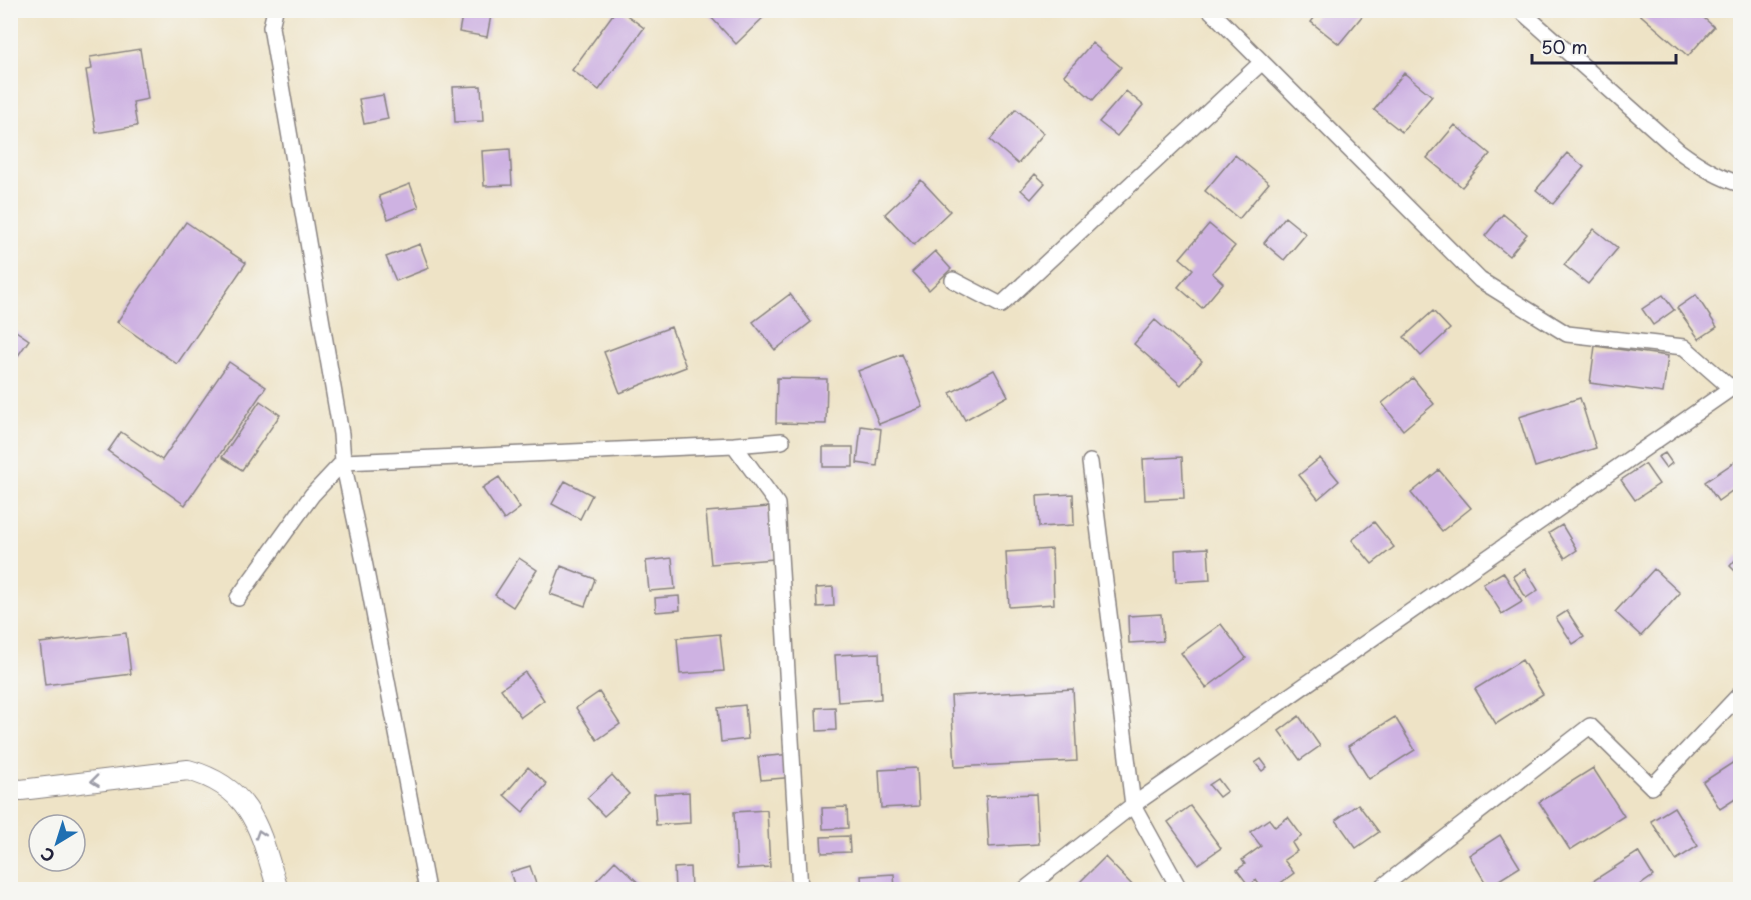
<svg xmlns="http://www.w3.org/2000/svg" width="1751" height="900" font-family="'Playpen Sans',sans-serif">
<style>
.building{fill:#ceb2e2}
.lines{fill:none;stroke-linecap:round;stroke-linejoin:round}
.minor-casing{stroke:#888280;stroke-width:18}
.tertiary-casing{stroke:#888280;stroke-width:22}
.minor{stroke:#fff;stroke-width:15}
.tertiary{stroke:#fff;stroke-width:20}
.oneway{stroke:#9c9ca7}
</style>
<rect width="100%" height="100%" fill="#f6f6f2"/>
<filter id="ink" filterUnits="userSpaceOnUse"><feTurbulence type="fractalNoise" baseFrequency=".0167" numOctaves="2"/><feDisplacementMap in="SourceGraphic" scale="12" xChannelSelector="R" yChannelSelector="G"/><feConvolveMatrix kernelMatrix="1 2 1 2 8 2 1 2 1" color-interpolation-filters="sRGB"/></filter>
<filter id="wash" filterUnits="userSpaceOnUse"><feTurbulence type="fractalNoise" baseFrequency=".008" numOctaves="4" result="noise"/><feDisplacementMap in="SourceGraphic" scale="24" xChannelSelector="R" yChannelSelector="G"/><feGaussianBlur stdDeviation="1.35" result="paint"/><feColorMatrix in="noise" values="0 0 0 0 0 0 0 0 0 0 0 0 0 0 0 0 0 1.4 0 .05"/><feComposite in="paint" operator="in"/></filter>
<g filter="url(#wash)">
<rect width="100%" height="100%" fill="#eee3c6"/>
<g id="blocks">
<path class="building" d="M463,10h29l-5,27 -28,-5z
M616,10h4l24,18 -45,62 -27,-20z
M712,10h59l-35,34 -28,-30z
M1320,10h38l5,5 -24,29 -28,-22z
M1635,10h60l19,17 -26,29z
M1092,43l29,24 -28,33 -29,-25z
M140,49l8,50 -15,3 4,24 -41,7 -10,-63 6,-1 -2,-12z
M1404,73l28,23 -30,36 -28,-22z
M481,86l2,35 -28,1 -2,-35z
M1126,91l17,14 -26,31 -18,-14z
M383,95l5,24 -24,5 -5,-25z
M1016,109l28,24 -26,31 -28,-24z
M1455,125l35,29 -28,33 -35,-29z
M510,149l2,36 -28,1 -2,-35z
M1567,153l17,14 -31,37 -17,-14z
M1235,155l34,28 -30,36 -34,-28z
M1035,174l10,9 -14,16 -10,-9z
M921,180l29,31 -36,34 -29,-31z
M410,184l9,23 -31,12 -9,-23z
M1503,214l24,20 -18,22 -24,-20z
M1285,217l21,17 -22,26 -20,-17z
M186,222l60,41 -69,101 -60,-42z
M1209,224l26,22 -23,27 11,10 -21,25 -24,-21 15,-18 -13,-11z
M1594,229l24,19 -30,36 -24,-19z
M420,244l9,24 -33,13 -10,-24z
M935,251l16,18 -22,21 -17,-18z
M790,294l21,28 -36,28 -22,-28z
M1663,295l11,15 -21,15 -11,-16z
M1696,295l21,32 -18,12 -22,-31z
M1433,311l17,18 -29,27 -17,-19z
M1155,320l47,41 -21,24 -47,-41z
M10,327l19,13 -19,27z
M671,327l15,40 -66,26 -16,-41z
M1595,346l73,10 -5,37 -73,-10z
M902,354l21,53 -44,17 -21,-53z
M229,362l37,25 -81,118 -77,-54 13,-19 41,28z
M994,370l14,26 -43,24 -15,-27z
M777,378l50,1 -1,45 -50,-1z
M1413,378l21,26 -31,26 -21,-27z
M1580,398l16,50 -61,19 -16,-50z
M260,401l20,14 -38,55 -20,-13z
M861,426l20,3 -4,37 -20,-3z
M823,447h30v20h-30z
M1665,453l7,10 -6,5 -8,-11z
M1182,457l2,41 -39,2 -2,-41z
M1320,458l19,23 -21,18 -19,-24z
M1739,459l1,3v23l-22,16 -13,-19z
M1645,464l14,20 -24,16 -14,-20z
M1439,470l32,38 -29,23 -31,-38z
M499,477l21,31 -16,12 -22,-32z
M565,481l27,14 -12,24 -28,-15z
M1073,494l1,31 -35,2 -2,-31z
M769,507l5,52 -63,5 -5,-52z
M1374,522l20,25 -22,17 -20,-24z
M1562,525l15,25 -12,8 -16,-25z
M1208,548l2,32 -34,2 -1,-32z
M1052,549l2,55 -45,3 -3,-55z
M1740,554v22l-10,-10z
M519,558l18,12 -24,37 -18,-12z
M672,558l3,31 -26,2 -3,-30z
M561,566l34,13 -10,27 -35,-12z
M1525,569l13,21 -12,8 -13,-22z
M1654,569l26,24 -39,43 -26,-24z
M1503,572l19,30 -20,12 -19,-30z
M833,587l1,19 -17,1 -1,-19z
M679,596l1,14 -24,2 -1,-14z
M1567,611l17,26 -11,7 -17,-26z
M1161,614l2,27 -34,2 -1,-27z
M1221,624l25,34 -40,30 -25,-35z
M126,633l5,41 -86,11 -5,-42z
M720,634l4,37 -44,3 -3,-36z
M879,653l2,46 -43,3 -3,-47z
M1522,660l21,34 -47,30 -21,-35z
M525,672l19,28 -23,17 -20,-28z
M1073,689l4,72 -122,6 -4,-71z
M599,692l21,32 -23,16 -21,-32z
M745,705l3,34 -27,3 -3,-34z
M835,707l1,23 -19,1 -1,-23z
M1299,716l21,30 -20,14 -21,-29z
M1395,717l20,33 -46,29 -21,-33z
M793,754l2,23 -34,3 -3,-23z
M1740,758v38l-20,13 -17,-27z
M1261,759l6,8 -5,4 -7,-8z
M528,767l19,17 -24,28 -19,-17z
M917,768l2,38 -38,2 -2,-38z
M1593,768l31,48 -54,34 -31,-48z
M612,775l17,19 -25,22 -17,-18z
M1218,779l9,12 -8,6 -10,-12z
M689,792l1,31 -34,2 -2,-31z
M1036,794l3,50 -50,3 -3,-51z
M1358,804l21,28 -23,16 -20,-28z
M1190,806l31,42 -23,16 -30,-42z
M847,807l1,21 -25,1 -1,-21z
M1674,807l24,39 -22,14 -25,-39z
M767,810l3,57 -33,2 -3,-57z
M1288,817l14,19 -10,7 5,8 -13,9 10,13 -23,17h-8l-7,-10 -7,6 -12,-16 8,-6 -3,-4 19,-14 -11,-14 19,-13 6,8z
M1500,835l20,32 -32,20 -19,-32z
M849,836l1,16 -28,1 -1,-16z
M1638,852l15,24 -20,14h-54z
M1105,857l32,33h-65z
M615,861l27,25 -3,4h-43l-4,-5z
M530,866l8,24h-22l-6,-18z
M690,867l1,22 -16,1 -1,-22z
M894,874l1,16h-33l-1,-14z
M797,885v5h-37v-3z"/>
</g>
</g>
<g filter="url(#ink)">
<use href="#blocks" fill-opacity="0" stroke="#888280" stroke-width="1.5"/>
<g class="lines">
<g class="minor-casing">
<path id="minor" d="M275,10l-4,17 70,407 2,28 22,104 62,324
M1210,10l270,270 87,54 117,13 47,41
M1520,10l159,141c19,14 38,26 61,33
M953,280l48,25 261,-243
M734,445l43,59 23,386
M238,598l74,-103 31,-33 391,-17 48,-4
M1024,890l109,-85 -43,-343
M1180,890l-47,-85 607,-423
M1378,890l212,-164 62,61 88,-93"/>
</g>
<g class="tertiary-casing">
<path id="tertiary" d="M10,788l11,2 167,-20c66,18 72,62 90,120"/>
</g>
<use href="#minor" class="minor"/>
<use href="#tertiary" class="tertiary"/>
</g>
<defs><path id="oneway-chevron" d="M-2-3.5L2.5 0L-2 3.5" fill="none" stroke-width="1.6" stroke-linecap="round" stroke-linejoin="round" transform="scale(1.5)"/></defs>
<g class="oneway">
<use href="#oneway-chevron" transform="translate(95 781) rotate(173)"/>
<use href="#oneway-chevron" transform="translate(260 834) rotate(-108)"/>
</g>
</g>
<rect width="1751" height="900" fill="none" stroke="#f6f6f2" stroke-width="36"/>
<g transform="translate(57 843) rotate(218)"><circle r="28" fill="#f6f6f2" stroke="#a1a1a9" stroke-width="1.5"/>
<path d="M0-4.5L10 22L0 15L-10 22Z" fill="#1f6fb2"/>
<text y="-9" font-size="16" font-weight="bold" text-anchor="middle" fill="#22223b">С</text>
</g>
<path d="M1532 54v9h144v-9" fill="none" stroke="#22223b" stroke-width="3"/>
<text x="1541" y="54" font-size="18" fill="#22223b" stroke="#f6f6f2" stroke-width="4.5" paint-order="stroke">50 m</text>
</svg>
